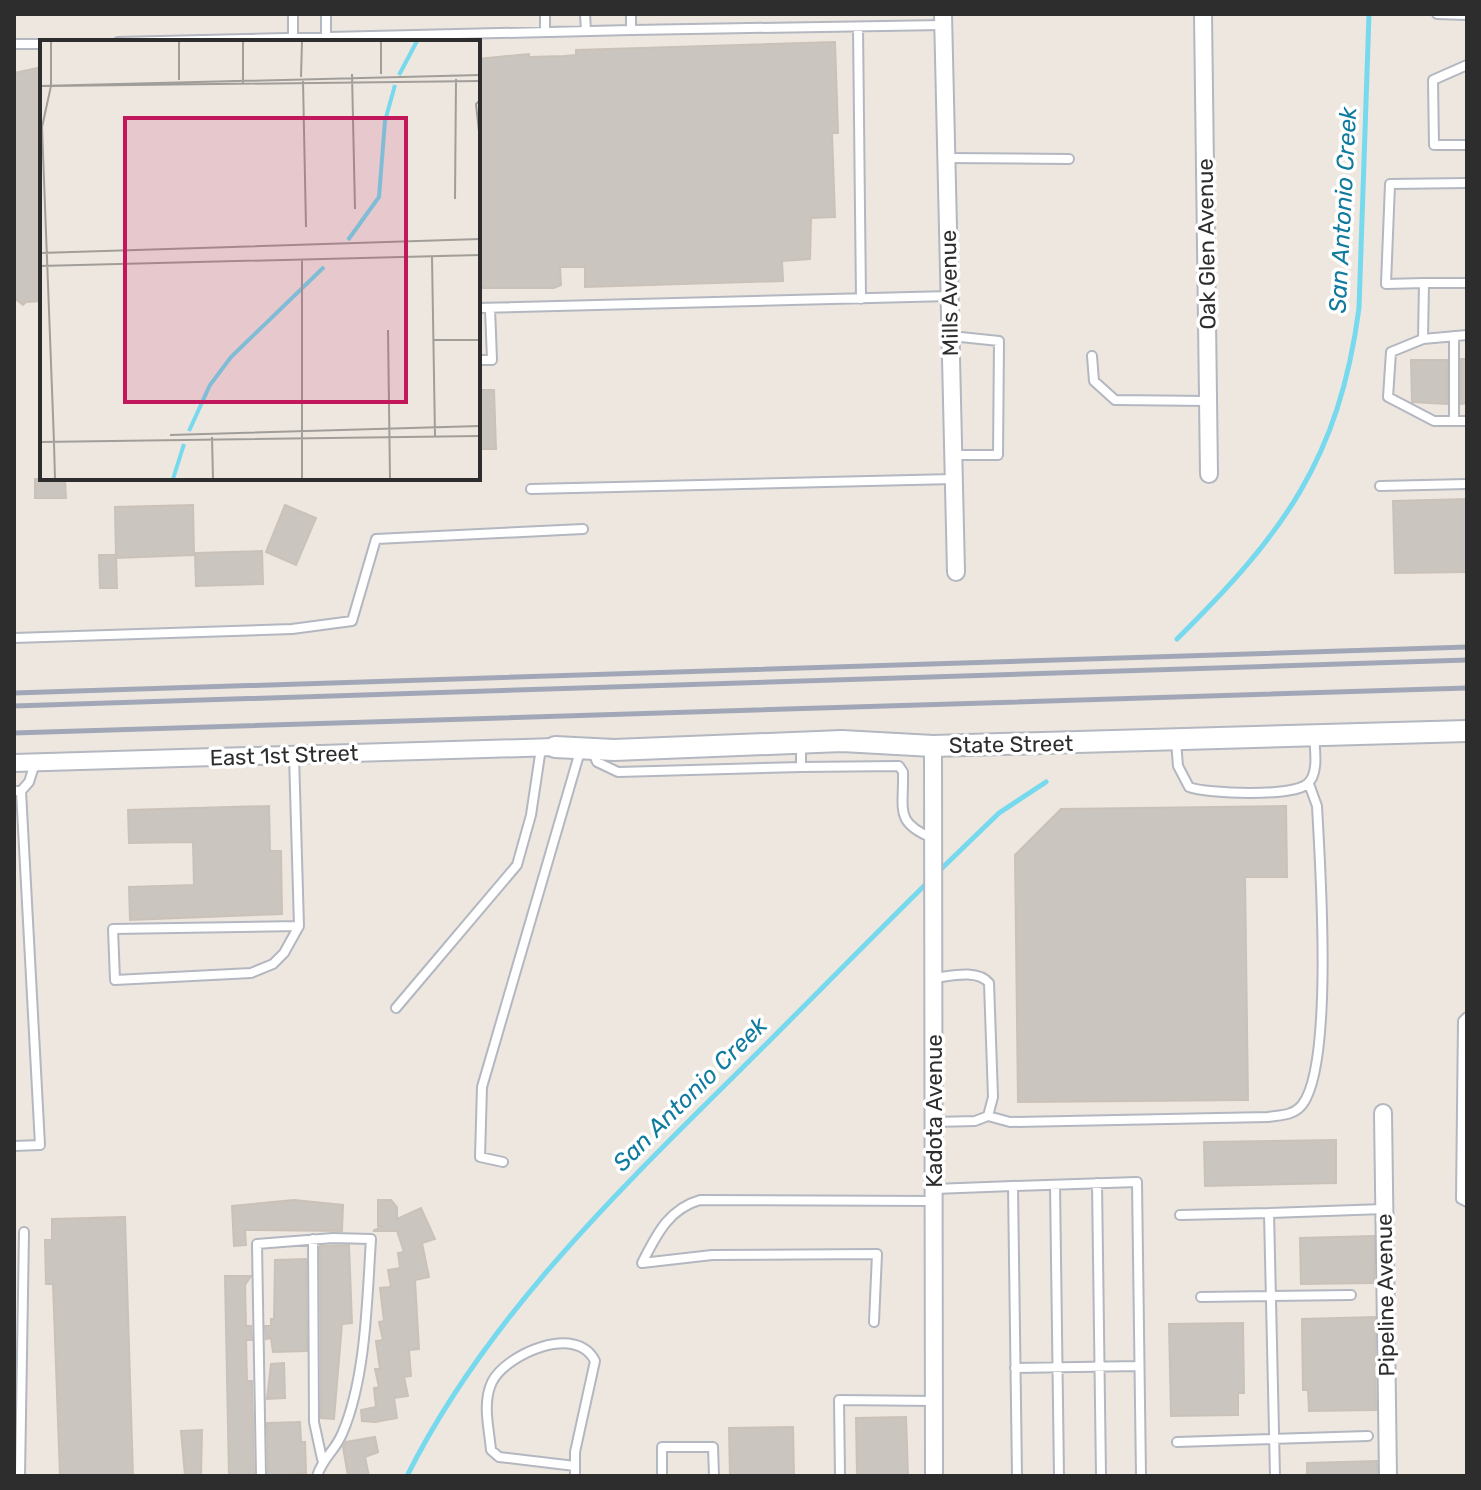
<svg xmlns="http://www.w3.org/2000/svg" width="1481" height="1490" font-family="Rubik,sans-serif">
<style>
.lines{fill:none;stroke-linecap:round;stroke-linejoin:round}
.stream{stroke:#76d9ed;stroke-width:5}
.building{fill:#cac5be;stroke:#cac2b9;stroke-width:2}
.service-casing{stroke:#b3b7c0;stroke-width:12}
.minor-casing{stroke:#b3b7c0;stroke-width:20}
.tertiary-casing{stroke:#b3b7c0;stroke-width:24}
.service{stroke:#fff;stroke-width:8}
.minor{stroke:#fff;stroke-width:16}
.tertiary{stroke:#fff;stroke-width:20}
.rail{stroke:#a2a7b7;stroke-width:5}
.labels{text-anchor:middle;stroke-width:7;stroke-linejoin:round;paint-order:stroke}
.street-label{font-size:22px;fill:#2d2d2d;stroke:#fff}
.water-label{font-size:24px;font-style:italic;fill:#107b9e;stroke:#fff}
.inset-river{fill:none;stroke:#76d9ed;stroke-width:4}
.inset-road{fill:none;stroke:#a19d98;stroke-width:2}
.view{fill:#c2185b;fill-opacity:0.15;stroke:#c2185b;stroke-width:4}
.inset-edge{fill:none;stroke:#2d2d2d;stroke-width:4}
</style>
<rect width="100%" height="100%" fill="#eee7e0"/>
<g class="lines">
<path class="stream" d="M1177,639c106,-105 162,-179 182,-331l10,-294
M937,873l62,-60 47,-31
M407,1476c75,-150 197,-271 315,-388 69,-68 136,-137 205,-205"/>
</g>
<path class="building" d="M835,42l3,91h-6l3,84 -24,1 -1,41 -28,2 1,20 -198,6v-20h-25l1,18 -7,3h-76v-229l51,-5v3l35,-1 12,-1v-5z
M42,67v234l-16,1 -3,3 -9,-7v-225z
M1461,359h6v44l-6,1z
M1411,360h36v44l-35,-2z
M478,390h16l2,59h-18z
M35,479h30l1,19h-31z
M1467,499v73l-72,1 -2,-72z
M193,505l1,50 -78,3 -1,-51z
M285,505l31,13 -20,47 -30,-13z
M262,551l1,33 -67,2 -1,-33z
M99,555h17l1,33h-17z
M269,806l1,45h11l1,63 -152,6 -1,-33 65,-2 -1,-43 -64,1 -1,-33z
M1286,806l1,71h-42l3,223 -230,2 -3,-247 46,-46z
M1336,1140v43l-131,3 -1,-44z
M294,1200l49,5 -1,26 -97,-1 1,15 -12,1 -2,-40z
M378,1200h13l6,7v12l24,-11 14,31 -13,4 7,34 -14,3 4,69 -10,1 2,26 -7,1 4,19 -14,2 3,20 -22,4 -13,-1 -1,-11 15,-3 -2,-19 5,-1 -4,-18h5l-4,-28 7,-1 -4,-18 5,-1 -4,-33 11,-1 -3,-17 12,-2 -2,-15 6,-1 -7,-21h-24l10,-5h-5z
M125,1217l8,259h-73l-7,-192h-7l-1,-44h7v-21z
M1374,1236v47l-73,1 -1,-46z
M349,1245l3,78 -10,1 -8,95 -13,-1 -1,-172z
M306,1259l1,92 -34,1 -2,-14 -5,1 -1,-13h6v-7h3l1,-59z
M225,1276h26l-6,9 1,41h5l1,14h-6l1,41h5l2,95h-25z
M1375,1317l1,93 -67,1 -1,-21h-5l-1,-71z
M1243,1323l1,70h-6v22l-67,1 -2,-92z
M284,1363l1,35 -18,1 4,-35z
M906,1417l2,59h-51l-1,-58z
M300,1422l1,20h4l1,31 -38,3 -1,-53z
M793,1427l1,49h-64l-1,-48z
M202,1430l-1,46h-16l-4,-45z
M375,1437l3,15 -13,5 4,19h-21l-5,-29 3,-5z
M1377,1461v15h-70v-13z"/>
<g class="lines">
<g class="service-casing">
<path id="service" d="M293,14v24
M326,14v23
M545,14v18
M585,14l1,17
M631,14v16l312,-5
M1437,14l30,1
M858,27l3,272
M118,42l513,-12
M14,44h28
M1467,65l-34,15 1,65h33
M947,158l122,1
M1424,283l-38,1 4,-100 77,-1
M478,308l472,-12
M1467,335l-44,4 -32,13 -3,45 46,24h33
M951,336l48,5 -1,114h-44
M1454,336v85
M1423,339l1,-56h43
M1092,356l2,25 21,19 93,1
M478,360h14l-2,-52
M1380,486l87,-2
M531,489l423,-10
M14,638l278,-9 60,-8 24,-82 207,-10
M1176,741l2,25 11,21c18,7 104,10 118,-3 12,-9 8,-34 7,-48
M592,750l5,12 21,10 183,-5v-22
M294,755l5,171 -15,27 -11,11 -22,9 -136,7 -2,-51 186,-3
M801,767l98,-1 4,6c1,38 -9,50 29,66
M14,791h7l8,-9 6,-19
M934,978c17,-2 43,-9 55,5l4,114 -5,19 -13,5 -41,1
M396,1008l121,-143 14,-50 10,-67
M1467,1017l-4,4 -2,178 6,3
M988,1116l22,6 258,-5c12,-2 25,-1 34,-12 32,-40 18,-242 15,-299l-8,-22
M14,1146l26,-1 -19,-354
M503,1162l-23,-5 2,-70 99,-339
M1097,1183l4,293
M1055,1185l4,291
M934,1189l79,-3
M1180,1215l89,-2
M313,1239l1,183 8,37
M1201,1297l150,-2
M874,1322l3,-68 -165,1 -70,8c14,-27 26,-54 58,-63l234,1
M1015,1368l124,-2
M1177,1442l191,-6
M575,1466l-76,-9 -8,-7c-2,-22 -9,-47 1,-68 14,-28 85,-59 103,-21l-20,91v24
M20,1476l4,-244
M261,1476l-4,-232 76,-6 38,1c-4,61 -5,140 -29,195 -7,17 -19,23 -25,42
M662,1476v-29h51l1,29
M840,1476l-1,-76 95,1
M1017,1476l-4,-290 124,-4 4,294
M1275,1476l-6,-263 115,-4"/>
</g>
<g class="minor-casing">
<path id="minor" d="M943,14l13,558
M1203,14l6,460
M933,746l1,730
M14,763l541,-16
M1383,1113l5,363"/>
</g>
<g class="tertiary-casing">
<path id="tertiary" d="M555,747l59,3 228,-9 91,5 534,-15"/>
</g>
<use href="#service" class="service"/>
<use href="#minor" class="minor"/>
<use href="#tertiary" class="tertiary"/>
<path class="rail" d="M14,693l1453,-46
M14,706l1453,-46
M14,733l1453,-45"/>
</g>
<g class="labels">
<g class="street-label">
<text transform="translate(1206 244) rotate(-91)" y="8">Oak Glen Avenue</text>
<text transform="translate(949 293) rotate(-91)" y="8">Mills Avenue</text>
<text transform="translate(1011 744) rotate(-1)" y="8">State Street</text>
<text transform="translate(284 755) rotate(-2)" y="8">East 1st Street</text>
<text transform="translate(934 1111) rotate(-90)" y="8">Kadota Avenue</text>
<text transform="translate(1385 1295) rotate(-91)" y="8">Pipeline Avenue</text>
</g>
<g class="water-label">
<text transform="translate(1343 210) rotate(-87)" y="8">San Antonio Creek</text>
<text transform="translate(690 1094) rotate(-45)" y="8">San Antonio Creek</text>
</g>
</g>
<g transform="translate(40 40)">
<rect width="440" height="440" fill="#eee7e0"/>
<path class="inset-river" d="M359,35l18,-34M308,200l31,-43 6,-76 10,-36M149,391l21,-46 21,-28 93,-90M133,439l11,-35"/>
<path class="inset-road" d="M11,1v45M139,1v39M203,1v42M341,1v33M312,34l3,135M261,37l1,-36M263,41l3,146M0,46l440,-11M11,46l429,-5M11,46l-9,41 12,315M440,60l-4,4 4,37M415,159l1,-120M0,213l440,-14M392,217l3,179M262,220v219M0,226l440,-11M348,290l2,149M394,300h46M130,395l310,-9M172,397l1,42M0,402l440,-6M14,403l1,36"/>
<path class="view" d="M85,78h281v284h-281z"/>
<rect width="440" height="440" class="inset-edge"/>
</g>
<rect width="1481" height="1490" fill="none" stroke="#2d2d2d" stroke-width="32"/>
</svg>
